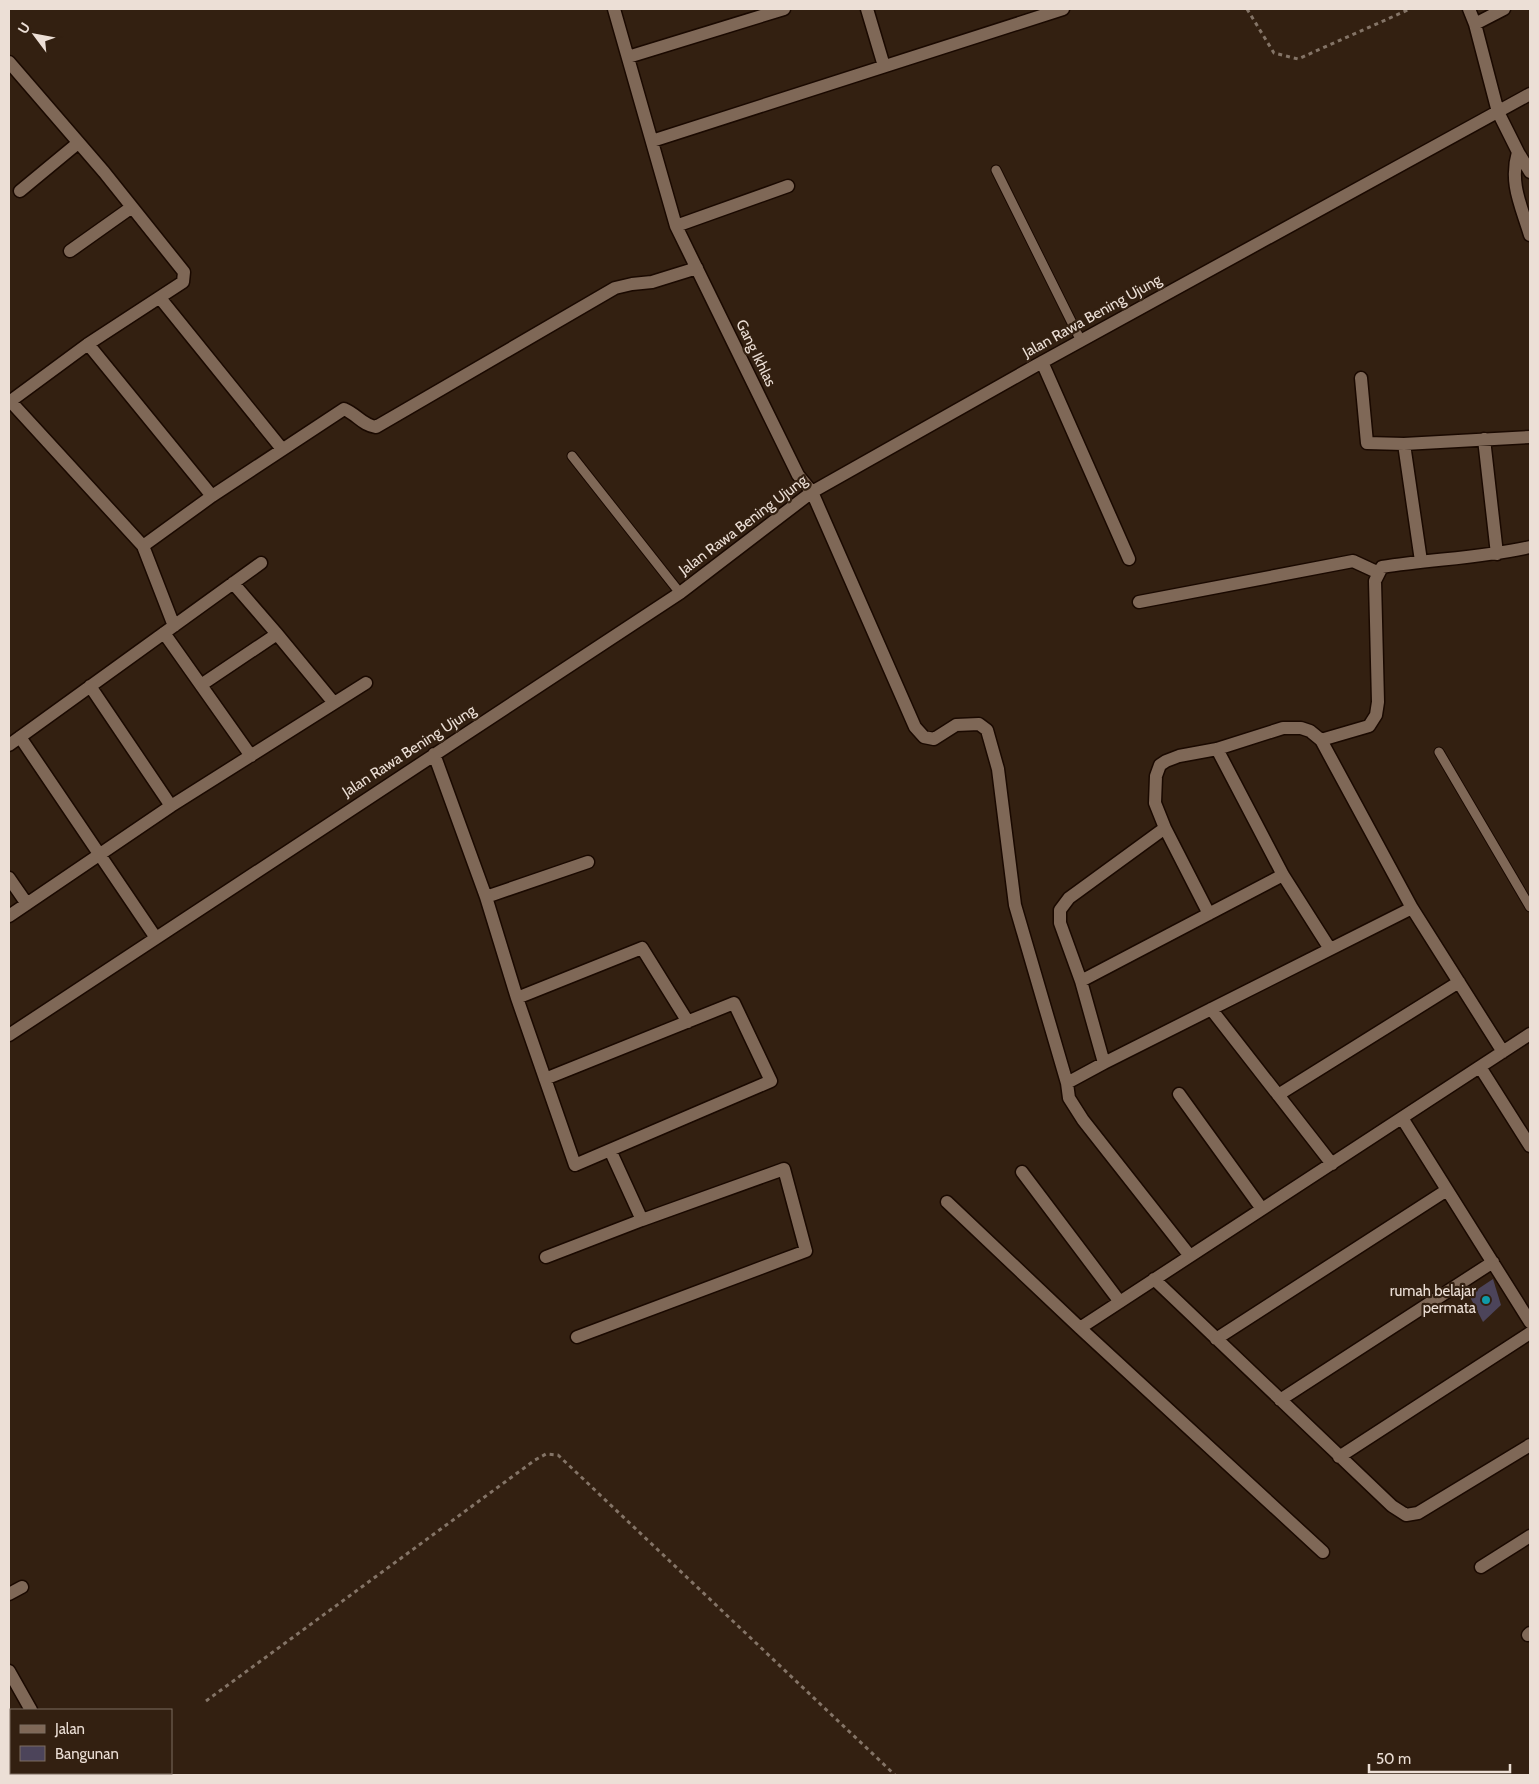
<svg xmlns="http://www.w3.org/2000/svg" width="1539" height="1784" font-family="Cabin,sans-serif">
<style>
.building{fill:#4c445a}
.lines{fill:none;stroke-linecap:round;stroke-linejoin:round}
.lane-casing{stroke:#1a0900;stroke-width:11}
.street-casing{stroke:#1a0900;stroke-width:15}
.path{stroke:#847467;stroke-width:3;stroke-dasharray:4 4;stroke-linecap:butt}
.lane{stroke:#7f6857;stroke-width:9}
.street{stroke:#7f6857;stroke-width:12}
.culture-dot{fill:#0f9aa8;stroke:#332011;stroke-width:2}
.labels{text-anchor:middle;stroke-width:4.5;stroke-linejoin:round;paint-order:stroke}
.street-label{font-size:15px;fill:#ecdfd6;stroke:#332011}
.poi-label{font-size:15px;fill:#ecdfd6;stroke:#332011;text-anchor:end}
</style>
<rect width="100%" height="100%" fill="#332011"/>
<path class="building" d="M1493,1279l8,26 -18,17 -14,-27z"/>
<g class="lines">
<g class="lane-casing">
<path id="lane" d="M996,170l85,171
M572,456l108,137
M1439,752l91,155"/>
</g>
<g class="street-casing">
<path id="street" d="M614,9l62,217 122,249 14,17 103,235 9,10 10,2 22,-14 23,-1 8,6 11,39 17,136 52,178 2,15 14,22 107,136
M867,9l17,57
M1469,9l6,15 23,88 20,40c-9,31 3,53 12,83
M1475,24l29,-15
M628,57l156,-48
M9,62l95,110 80,100 -1,10 -95,62 -76,56v3l131,143 31,80
M652,141l411,-132
M1518,152l12,20
M20,191l58,-48
M676,226l112,-40
M70,251l62,-44
M160,298l122,151
M88,344l124,152
M1042,362l87,197
M1361,378l6,65 37,1 126,-7
M1484,439l13,115
M1404,444l17,117
M143,546l69,-50 132,-87c14,6 18,16 32,18l239,-139 17,-4 20,-2 45,-14
M233,583l44,51 57,69
M1139,602l214,-41 26,12
M164,633l87,123
M201,685l76,-51
M90,686l81,120
M20,737l136,201
M9,745l252,-182
M1217,749l66,126 47,74
M434,754l52,143 31,101 58,167 196,-84 -37,-78 -189,76
M9,878l18,26
M486,897l102,-35
M1209,914l-44,-86 -10,-25 1,-27 4,-11 6,-4 13,-5 38,-7 66,-21h18l9,3 11,9
M9,916l162,-110 195,-123
M1081,981l202,-106
M517,998l125,-50 46,74
M1211,1009l121,155
M9,1035l671,-442 132,-101 223,-126 495,-272
M1503,1052l-91,-144 -91,-168 48,-14 7,-11 2,-13 -3,-121 7,-14c50,-8 100,-9 148,-20
M1104,1063l-23,-82 -21,-58v-13l9,-12 96,-70
M1480,1067l50,79
M1067,1083l37,-20 308,-155
M1179,1094l83,115
M1278,1095l181,-113
M1402,1118l128,204
M1022,1172l98,130
M947,1202l133,126 243,224
M546,1257l96,-37 -32,-70
M1154,1279l238,227 14,9 12,-2 112,-68
M1080,1328l450,-294
M577,1337l229,-86 -22,-82 -142,51
M1216,1339l231,-149
M1280,1400l213,-138
M1339,1457l191,-124
M1481,1567l49,-31
M9,1594l13,-7
M1528,1635l2,-2
M9,1671l22,39"/>
</g>
<path class="path" d="M1247,9l27,44 24,6 112,-50
M206,1701l329,-241 11,-6 12,1 337,320"/>
<use href="#lane" class="lane"/>
<use href="#street" class="street"/>
</g>
<circle class="culture-dot" cx="1486" cy="1300" r="5"/>
<g class="labels">
<g class="street-label">
<text transform="translate(1092 316) rotate(-29)" y="5">Jalan Rawa Bening Ujung</text>
<text transform="translate(756 353) rotate(64)" y="5">Gang Ikhlas</text>
<text transform="translate(743 525) rotate(-37)" y="5">Jalan Rawa Bening Ujung</text>
<text transform="translate(409 751) rotate(-33)" y="5">Jalan Rawa Bening Ujung</text>
</g>
<g class="poi-label">
<text x="1476" y="1296">rumah belajar<tspan x="1476" dy="17">permata</tspan></text>
</g>
</g>
<rect width="1539" height="1784" fill="none" stroke="#ecdfd6" stroke-width="20"/>
<rect x="10" y="1709" width="162" height="65" fill="#332011" stroke="#7d6c60"/>
<rect x="20" y="1725" width="25" height="8" fill="#7f6857" stroke="#7d6c60"/>
<text x="55" y="1734" font-size="15" fill="#ecdfd6">Jalan</text>
<rect x="20" y="1746" width="25" height="15" fill="#4c445a" stroke="#7d6c60"/>
<text x="55" y="1759" font-size="15" fill="#ecdfd6">Bangunan</text>
<g transform="translate(35 35) rotate(302)" stroke="#332011" stroke-width="4" paint-order="stroke">
<path d="M0-4L9 19L0 12L-9 19Z" fill="#ecdfd6"/>
<text y="-8" font-size="14" font-weight="bold" text-anchor="middle" fill="#ecdfd6">U</text>
</g>
<path d="M1369 1764v8h141v-8" fill="none" stroke="#ecdfd6" stroke-width="2.5"/>
<text x="1376" y="1764" font-size="15" fill="#ecdfd6" stroke="#332011" stroke-width="4" paint-order="stroke">50 m</text>
</svg>
